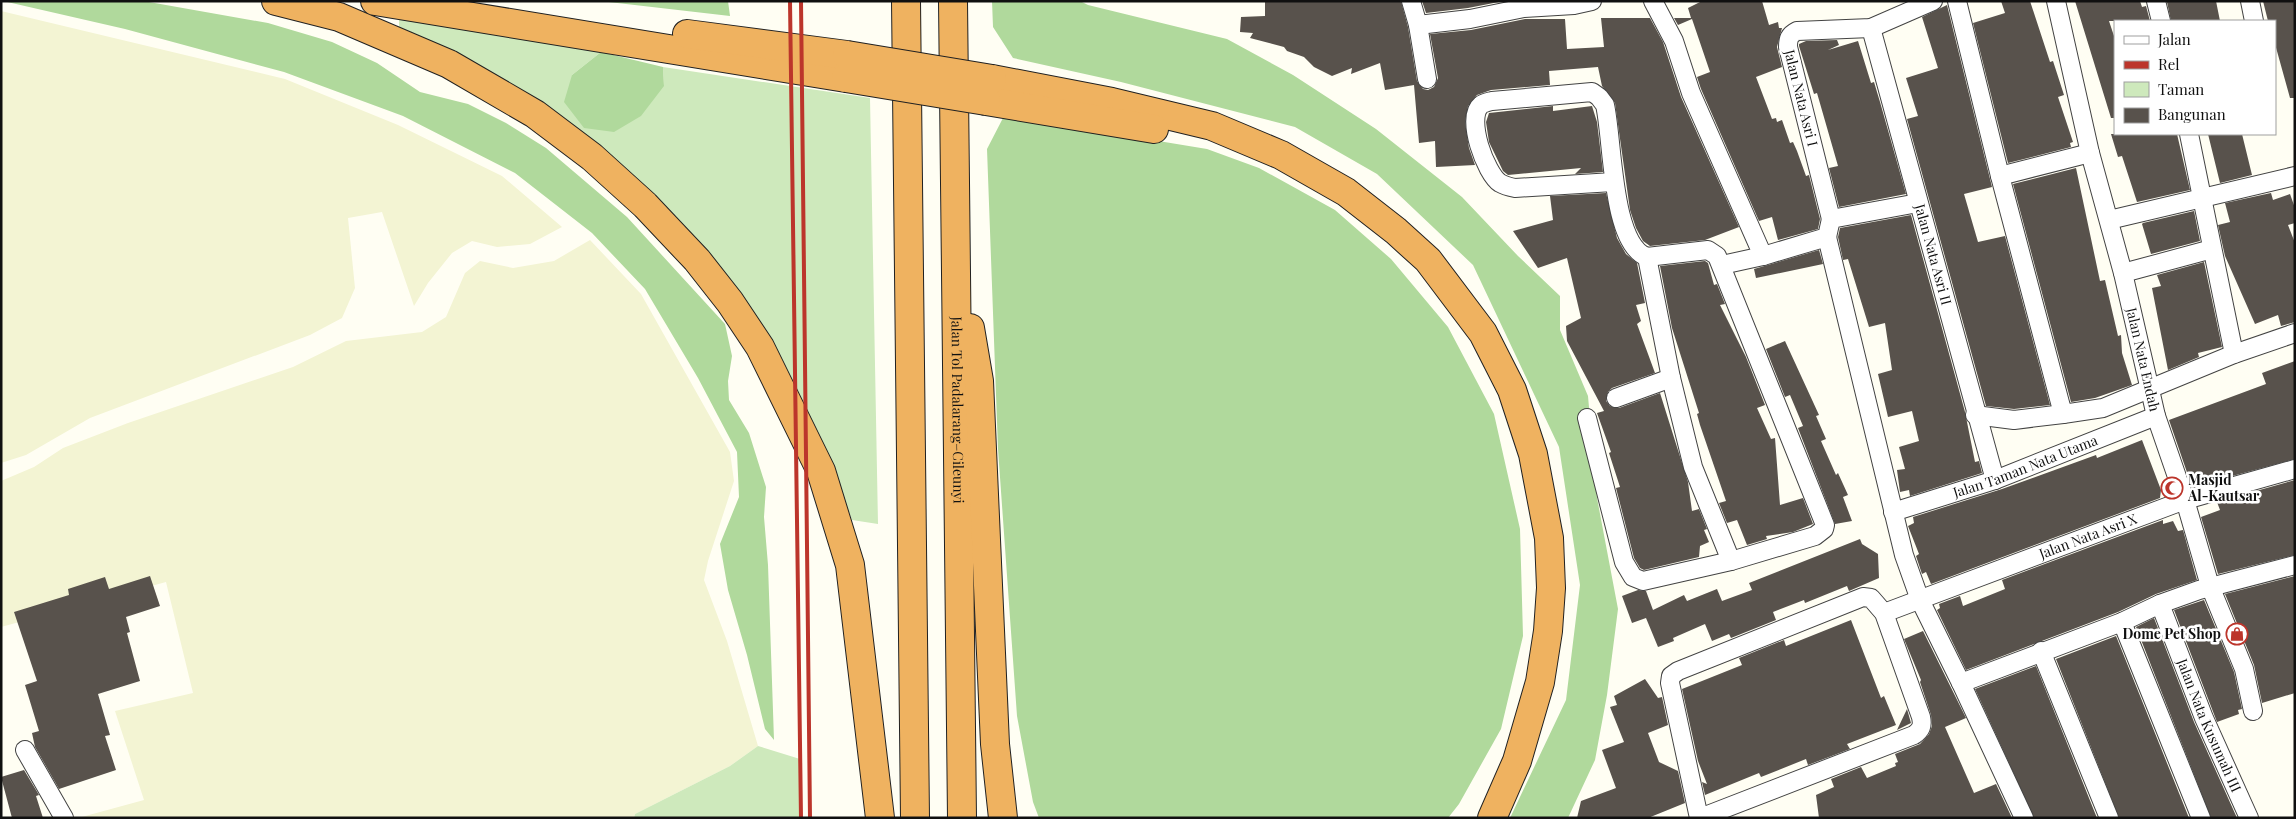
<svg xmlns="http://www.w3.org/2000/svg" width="2296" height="819" font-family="'Playfair Display',serif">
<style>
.farmland{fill:#f3f4d3}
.green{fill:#cee9bc}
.forest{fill:#b0d99c}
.building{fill:#58524c}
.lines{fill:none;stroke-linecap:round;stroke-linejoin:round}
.street-casing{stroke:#434343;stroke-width:20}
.highway-casing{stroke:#212121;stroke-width:30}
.street{stroke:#fff;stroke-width:18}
.highway{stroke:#efb260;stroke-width:28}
.rail{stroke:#bc352b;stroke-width:4}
.highway-bridge-casing{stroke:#212121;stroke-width:30;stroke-linecap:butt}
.highway-bridge{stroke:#efb260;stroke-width:28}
.labels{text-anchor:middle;stroke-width:5;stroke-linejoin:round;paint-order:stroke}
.street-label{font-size:14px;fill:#101010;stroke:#fff}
.poi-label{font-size:14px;font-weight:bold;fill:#101010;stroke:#fff;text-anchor:start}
</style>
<rect width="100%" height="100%" fill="#fffef3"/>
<path class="farmland" d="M1,11l284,68 113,46 104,51 60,51 -32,17 -33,3 -25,-6 -20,12 -24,30 -14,23 -32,-94 -34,6 7,70 -13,30 -32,17 -220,83 -64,37 -25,8z
M590,240l51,54 89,158 4,29 -26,80 -4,19 23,61 31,105 -28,20 -95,48 -1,4h-556l66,-18 -29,-89 78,-18 -27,-111 -165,45v-146l33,-14 29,-19 65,-25 165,-56 53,-26 76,-9 24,-15 19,-44 15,-12 33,7 41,-7z"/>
<path class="green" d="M399,18l202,34 -29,23 92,11 -1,-19 207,31 8,426 -26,-4 -26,-68 -163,-246 -264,-175z
M758,746l42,13v59h-166l1,-4 95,-48z"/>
<path class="forest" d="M3,1l146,1 119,21 64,19 45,21 43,29 48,12 38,19 40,25 81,69 98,107 7,32 -4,25 1,19 20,33 17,54 -2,30 4,48 6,175 -9,-11 -18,-74 -19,-65 -8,-46 19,-47 -2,-45 -39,-74 -53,-89 -53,-56 -77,-60 -112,-57 -119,-44 -159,-43z
M600,1h128l2,15z
M992,1h88l8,4 139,34 66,36 83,54 86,68 56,59 42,40v34l28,66 9,102 21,111 -11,86 -12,65 -27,58h-58l56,-118 14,-115 -21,-138 -86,-182 -96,-91 -82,-47 -174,-45 -108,-24 -20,-31z
M601,52l62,15 1,19 -23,30 -27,16 -30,-4 -20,-26 8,-27z
M1003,118l28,2 176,29 52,19 76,42 56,49 57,68 46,87 26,115 3,107 -22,93 -42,75 -11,14h-409l-6,-16 -16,-86 -19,-267 -11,-300z"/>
<path class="building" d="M1265,1h136l7,26 9,54 6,8 5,1 6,-3 4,-9 -8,-44 41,-4 54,-11h40l2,30 37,-2 -3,-29h49l13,24 18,55 58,130 -34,13 -55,6 -7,-5 -7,-13 -6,-18 -15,-107 -13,-17 -4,-19 -49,4 1,14 -59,5 -14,5 -9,11 -3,16 4,26 6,17 -39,2 -1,-26 -16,2 -5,-58 -29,5 -5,-27 -29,11 1,-6 -20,8 -18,-9 -10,-10 -17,-6 -3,-4 -34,-9 3,-5 -13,-1 1,-15 24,-1z
M1422,1h82l-36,7 -42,5z
M1702,1h60l7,24 9,-3 1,6h3l-5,19 5,20 -26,10 16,42 4,-1 1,4 5,-2 8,23 3,-1 4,9 9,25 3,-1 11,44 -2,10 -40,11 -6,-23 -13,4 -58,-132 -4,-12 13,-5 -18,-53 -14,6 -4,-7h17l-3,-10z
M2001,1h29l20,61 3,-1 11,34 -6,2 15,45 -3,1 1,4 -63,16 -35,-140 32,-10z
M2075,1h65l2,6 4,-1 4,15h-41l6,18v79h-4z
M2216,1l4,20h-49l-4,-19z
M2263,1h32v97h-5l-15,-54v-23h-7z
M1947,5l45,182 -28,7 14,48 27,-6 45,169 -36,4 -28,-3 -79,-287 11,-3 -12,-38 32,-10 -16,-51z
M1837,40l2,5 -11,5 30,-9 13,42 3,-1 6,20 26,92 -67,13 -10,-39 9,-2 -21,-73 -3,1 -15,-48v-2l7,-3z
M1553,106v5l39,-5 5,16 6,50 -28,2 6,-6 -73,7 -5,-4 -14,-29 -3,-20 3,-9z
M2111,134h66l13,56 -53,12 -15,-46 -4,1z
M2208,134h34l10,41 -32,8z
M2076,168l24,113 5,-1 13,56 3,-1 1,18 10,32 -37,13 -24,4 -58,-218z
M1606,193l11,45 9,16 11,9 8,40 -9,2 5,16 -4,3 18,49 -43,15 -4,4 -2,9 4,5 9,2 41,-15 28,89 4,29 7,-2 8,20 -3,1 5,12 -9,4 -1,11 -55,13 -4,-2 -6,-10 -18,-70 4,-1 -11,-34 2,-1 -14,-39 7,-2 -37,-70 -1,-15 15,-8 -14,-60 -29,10 -25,-37 40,-11 -3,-24z
M2271,193l2,7 17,-6 5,14v15l-7,2 7,18v79l-14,4 -3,-11 -23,9 -30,-68 -7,-31 12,-3 -5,-19z
M2194,211l6,30 -49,13 -9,-30 1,-1z
M1911,215l54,197 10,50 4,-1 3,12 -72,23 -1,-6 -9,2 -3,-22 8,-1 -6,-22 20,-6 -7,-30 -24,6 -10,-43 14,-4 -7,-47 -16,4 -21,-68 -5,1 -5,-23 2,-9z
M1819,250l4,14 -67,14 -2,-9z
M1705,261l3,2 6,22 3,-1 8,20 -5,1 26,52 19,48 -8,3 14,31 4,-1 5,67 23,-7 10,26 -20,8 -27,4 1,3 -20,6 -10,-25 -10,3 -8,-20 7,-2 -26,-76 -3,-11 2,-1 -27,-85 -12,-62z
M2204,262l18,85 -24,6 1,4 -31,13 -16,-82 9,-2 -4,-11z
M1785,341l34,74 -3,1 10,23 -5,2 15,34 2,-2 10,22 -5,2 9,24 -17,3 -37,-96 5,-2 -13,-31 -5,2 -19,-48z
M2295,361v98l-85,23 -1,-4 -18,6 -22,-64 97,-36 -4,-11z
M2142,440l19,50 -1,8 -229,86 -5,-12 -4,2 -6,-18 3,-2 -11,-28 6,-3 -1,-6 89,-28 94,-34 1,3z
M2295,480v75l-77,19 -17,-57 19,-7 -3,-8z
M2163,520v4l10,-3 5,10 5,-1 14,50 -41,14 -38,18 -152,58 -29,-60 3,-2 -1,-4 21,-8 3,10 42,-17 -3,-9z
M1860,539l2,5 16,10 1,24 -30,13 -2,-5 -42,17 -1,-3 -31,12 3,8 -45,18 -2,-4 -17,7 -7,-17 -32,14 1,3 -16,6 -12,-29 -14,5 -10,-27 16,-6 8,1 7,19 31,-15 3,6 30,-12 5,12 30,-11 -3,-7z
M150,576l10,30 -34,11 4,15 -3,1 13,48 -42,13 12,41 -5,1 11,34 -57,19 -24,-42 -3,-14 7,-2 -14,-46 12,-4 -23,-69 55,-17 -1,-6 37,-12 4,12z
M2295,576v117l-33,10 -8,-38 -29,-71z
M2204,600l30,72 8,37 -4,1 1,4 -22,8 -43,-112z
M2154,618l40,104 43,96h-26l-75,-191z
M1851,620l30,78 3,-2 12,29 -49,19 3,5 -42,16 -2,-6 -45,18 -2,-4 -54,22 -3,-13 5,2 -9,-23 -16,-72 60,-24 -3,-7 45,-18 2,6z
M1923,631l43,87 -21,9 29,66 22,-9 16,34h-193l-3,-23 18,-8 -3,-8 30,-12 6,11 29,-12 -1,-3 3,-1 -3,-8 25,-10 9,-10 3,-8 -1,-11 -11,-33 1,-2 -17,-41z
M2116,636l73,182h-70l-63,-159z
M2036,666l61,152h-63l-59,-129z
M1645,679l13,19 4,-1 6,28 -20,8 11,29 19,9 7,32 -37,15h-71l4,-17 35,-13 -14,-38 22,-8 -14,-35 7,-2 -3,-9z
M1907,709l4,14 -14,7z
M24,770l15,25 -3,1 7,22h-31l-11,-41z"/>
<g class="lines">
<g class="street-casing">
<g id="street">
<path d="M1411,1l7,24 9,54"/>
<path d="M1653,1l21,40 17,52 72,163 -41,9"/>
<path d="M1957,1l43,175 63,238 40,-6 131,-54 61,-21"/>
<path id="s1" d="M2056,1l34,152 33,120 33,143 29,84 25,86 34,83 9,42"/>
<path d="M2156,1l5,20"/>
<path d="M2250,1l4,20"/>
<path d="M1418,25l52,-6 54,-11 50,-3 18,-4"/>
<path id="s2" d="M1871,28l124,452"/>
<path d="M2189,134l45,220"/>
<path d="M2000,176l90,-23"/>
<path d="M1613,182l-98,6c-5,-1 -10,-2 -15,-5 -14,-9 -35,-65 -19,-78 2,-2 7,-3 11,-4l100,-9 7,5 6,8c8,34 6,139 42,152l24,121 22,89 38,94"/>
<path d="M1831,219l-43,-172c0,-8 1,-12 9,-16l74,-3 62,-27"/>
<path d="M2109,220l186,-44"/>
<path d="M1827,237l77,318 16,45 41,83 63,135"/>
<path d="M1763,256l64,-19 4,-18 87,-16"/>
<path d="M2123,273l89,-24"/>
<path d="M1616,398l55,-20"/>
<path d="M1975,415l39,5 49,-6"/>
<path d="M1587,418l37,144 9,15 10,4 88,-20 84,-25 9,-7 1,-4 -108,-269 -9,-6 -61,7"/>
<path id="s3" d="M1893,512l102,-32 161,-64"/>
<path id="s4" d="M2160,604l44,114 45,100"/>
<path id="s5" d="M1884,613l301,-113 110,-31"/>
<path d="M2122,622l79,196"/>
<path d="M2041,651l68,167"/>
<path d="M1961,683l161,-61 38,-18 39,-14 96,-25"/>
<path d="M25,750l39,68"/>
<path d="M1699,818l-29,-135 1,-7 7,-5 185,-74 8,1 13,15 37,104c2,9 0,13 -7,18l-214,83"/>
</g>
</g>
<g class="highway-casing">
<g id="highway">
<path d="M276,1l63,16 110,47 86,50 57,43 53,48 52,55 33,42 30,45 61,124 29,94 30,253"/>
<path d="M375,1l471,77"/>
<path d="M906,1l9,817"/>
<path id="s6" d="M953,1l9,817"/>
<path d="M687,34l160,21"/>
<path d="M992,79l120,23 100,24 69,29 65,37 50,39 32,29 55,73 29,57 21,64 16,84 2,50 -3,43 -8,51 -23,79 -25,57"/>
<path d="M986,101l168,28"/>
<path d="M970,328l9,53 16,363 8,74"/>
</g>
</g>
<use href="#street" class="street"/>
<use href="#highway" class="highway"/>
<path class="rail" d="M790,1l11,817
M801,1l9,817"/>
<g class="highway-bridge-casing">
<path id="highway-bridge" d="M847,55l145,24
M846,78l140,23"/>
</g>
<use href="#highway-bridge" class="highway-bridge"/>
</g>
<defs>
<g id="mosque-ring" transform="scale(1.125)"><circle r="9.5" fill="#fff" stroke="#bc352b" stroke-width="1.5"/><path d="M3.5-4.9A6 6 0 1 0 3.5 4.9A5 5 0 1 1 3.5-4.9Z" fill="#bc352b"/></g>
<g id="shop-ring" transform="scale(1.125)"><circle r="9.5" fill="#fff" stroke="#bc352b" stroke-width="1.5"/><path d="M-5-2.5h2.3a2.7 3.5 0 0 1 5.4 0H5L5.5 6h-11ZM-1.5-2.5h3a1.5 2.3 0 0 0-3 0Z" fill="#bc352b"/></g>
</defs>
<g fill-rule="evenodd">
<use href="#mosque-ring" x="2172" y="488"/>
<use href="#shop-ring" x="2237" y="634"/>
</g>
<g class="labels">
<g class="street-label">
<text transform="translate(1801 98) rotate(76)" y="5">Jalan Nata Asri I</text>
<text dy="5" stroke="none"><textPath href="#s2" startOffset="235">Jalan Nata Asri II</textPath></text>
<text dy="5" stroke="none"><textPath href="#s1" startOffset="369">Jalan Nata Endah</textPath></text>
<text dy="5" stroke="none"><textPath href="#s6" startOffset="409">Jalan Tol Padalarang–Cileunyi</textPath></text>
<text dy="5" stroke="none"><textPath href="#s3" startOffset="140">Jalan Taman Nata Utama</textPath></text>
<text dy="5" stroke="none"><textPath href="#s5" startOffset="218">Jalan Nata Asri X</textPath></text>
<text dy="5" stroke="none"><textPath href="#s4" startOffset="131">Jalan Nata Kusumah III</textPath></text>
</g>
<g class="poi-label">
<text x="2188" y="485">Masjid<tspan x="2188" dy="16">Al-Kautsar</tspan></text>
<text x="2221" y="639" text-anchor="end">Dome Pet Shop</text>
</g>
</g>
<rect width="2296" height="819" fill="none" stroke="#101010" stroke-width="5"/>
<rect x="2114" y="20" width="162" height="115" fill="#ffffff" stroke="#9f9f9f"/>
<rect x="2124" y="36" width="25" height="8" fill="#ffffff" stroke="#9f9f9f"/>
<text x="2158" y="45" font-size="15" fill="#101010">Jalan</text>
<rect x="2124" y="61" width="25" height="8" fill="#bc352b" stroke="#9f9f9f"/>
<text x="2158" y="70" font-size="15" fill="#101010">Rel</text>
<rect x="2124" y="82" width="25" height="15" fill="#cee9bc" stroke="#9f9f9f"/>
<text x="2158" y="95" font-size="15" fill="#101010">Taman</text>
<rect x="2124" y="108" width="25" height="15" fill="#58524c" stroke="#9f9f9f"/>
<text x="2158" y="120" font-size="15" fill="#101010">Bangunan</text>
</svg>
